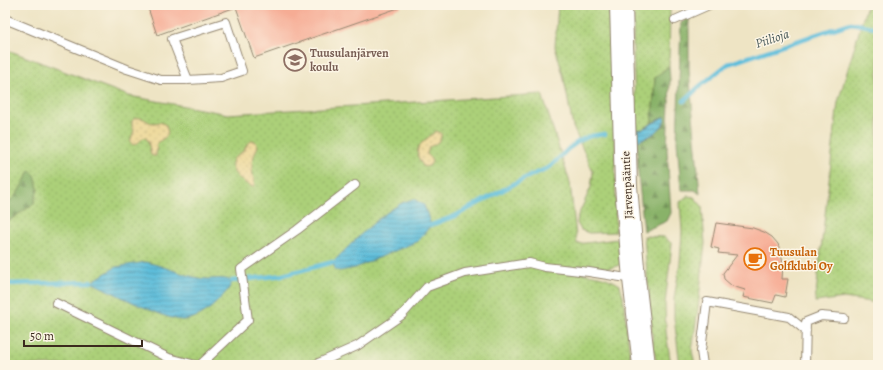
<svg xmlns="http://www.w3.org/2000/svg" width="883" height="370" font-family="Alegreya,serif">
<style>
.green{fill:url(#green-dots);stroke:#747d4c}
.forest{fill:url(#forest-firs);stroke:#626e44}
.sand{fill:url(#sand-dots);stroke:#94825e}
.water{fill:url(#water-rules);stroke:#4c747c}
.lines{fill:none;stroke-linecap:round;stroke-linejoin:round}
.stream{stroke:#5cbddb;stroke-width:4.5}
.building{fill:#f6ac94}
.service-casing{stroke:#948771;stroke-width:10}
.secondary-casing{stroke:#948771;stroke-width:24}
.service{stroke:#fff;stroke-width:8}
.secondary{stroke:#fff;stroke-width:22}
.labels{text-anchor:middle;stroke-width:3;stroke-linejoin:round;paint-order:stroke}
.education-label{font-size:12px;font-weight:bold;fill:#785e54;stroke:#fcf5e5;text-anchor:start}
.street-label{font-size:12px;fill:#3b2a1e;stroke:#fcf5e5}
.food-label{font-size:12px;font-weight:bold;fill:#c56008;stroke:#fcf5e5;text-anchor:start}
.water-label{font-size:13px;font-style:italic;fill:#455657;stroke:#fcf5e5}
</style>
<defs>
<pattern id="green-dots" width="8" height="8" patternUnits="userSpaceOnUse"><rect width="8" height="8" fill="#acd079"/><path d="M2 2h.1M6 6h.1" fill="none" stroke="#95b368" stroke-width="1.8" stroke-linecap="round"/></pattern>
<pattern id="forest-firs" width="22" height="20" patternUnits="userSpaceOnUse"><rect width="22" height="20" fill="#89b269"/><path d="M5 1l3.5 6h-7zM16 11l3.5 6h-7z" fill="#719156"/></pattern>
<pattern id="sand-dots" width="8" height="8" patternUnits="userSpaceOnUse"><rect width="8" height="8" fill="#eeda9e"/><path d="M2 2h.1M6 6h.1" fill="none" stroke="#cdbb88" stroke-width="1.8" stroke-linecap="round"/></pattern>
<pattern id="water-rules" width="6" height="5" patternUnits="userSpaceOnUse"><rect width="6" height="5" fill="#5cbddb"/><path d="M0 2.5h6" fill="none" stroke="#4d9ab1"/></pattern>
</defs>
<rect width="100%" height="100%" fill="#fcf5e5"/>
<filter id="ink" filterUnits="userSpaceOnUse"><feTurbulence type="fractalNoise" baseFrequency=".025" numOctaves="2"/><feDisplacementMap in="SourceGraphic" scale="8" xChannelSelector="R" yChannelSelector="G"/><feConvolveMatrix kernelMatrix="1 2 1 2 8 2 1 2 1" color-interpolation-filters="sRGB"/></filter>
<filter id="wash" filterUnits="userSpaceOnUse"><feTurbulence type="fractalNoise" baseFrequency=".012" numOctaves="4" result="noise"/><feDisplacementMap in="SourceGraphic" scale="16" xChannelSelector="R" yChannelSelector="G"/><feGaussianBlur stdDeviation="0.9" result="paint"/><feColorMatrix in="noise" values="0 0 0 0 0 0 0 0 0 0 0 0 0 0 0 0 0 1.4 0 .05"/><feComposite in="paint" operator="in"/></filter>
<g filter="url(#wash)">
<rect width="100%" height="100%" fill="#eee4c4"/>
<path class="green" d="M558,5h51l6,119 1,108 -27,1 -8,-3 -4,-7 1,-7 13,-29 2,-15 -20,-45 -10,-53 -8,-27z
M634,5h36l-1,61 -14,12 -3,45 -9,6 -7,1 -3,-83z
M867,5h11v298l-34,-5 -29,4 23,-200z
M5,49l124,47 99,18 314,-20 28,89 7,61 41,-5 2,26 -11,3 -29,-3 1,8c14,2 27,4 39,12l3,11 8,69h-626z
M687,196l7,1 8,9 3,37 -7,66 -6,42 3,14h-15l-6,-47v-19l6,-36 2,-32 -2,-29z
M644,236l20,1 8,7 -7,60 1,28 5,33h-14l-4,-19z"/>
<path class="forest" d="M689,17v53l11,124 -5,-4h-14l-4,-49 4,-118z
M669,66l1,14 -3,70 4,63 -4,8 -23,10 -6,-58 -1,-32 10,-3 16,-12 2,-10 -13,7 3,-45z
M30,171l5,4 3,14 -4,14 -25,18 -4,-3v-12l12,-12z"/>
<path class="sand" d="M135,118c13,-2 10,8 25,4l6,3 2,8 -1,3 -10,7 -1,13h-3l-2,-1 -3,-14 -2,-3h-3c-3,3 -5,6 -10,7l-3,-3 4,-12 -2,-3v-6z
M436,131l5,2c1,8 -5,11 -12,14l-2,7 3,3 2,5 -3,4 -5,1c-15,-20 -2,-23 12,-36z
M253,140l2,1 3,5c-8,18 -7,21 -3,39l-2,2c-9,-3 -26,-16 -20,-27 2,-4 7,-6 10,-9 3,-4 5,-9 10,-11z"/>
<path class="water" d="M665,116c0,14 -16,21 -28,25l-1,-11 7,-1z
M414,199l10,6 7,20 -13,16 -63,27 -15,3 -5,-1 -2,-8c17,-17 58,-60 81,-63z
M146,262c18,4 34,12 52,16 12,3 24,-2 34,3 -2,9 -10,15 -16,22 -8,8 -20,16 -32,17 -15,2 -76,-30 -93,-38l25,-15z"/>
<g class="lines">
<path class="stream" d="M684,101l16,-15 28,-22 123,-41 27,5
M431,225l24,-9 68,-37 27,-12 18,-18 11,-8 11,-5 15,-2
M232,281l51,-6 50,-13
M5,284l86,-2"/>
</g>
<g id="blocks">
<path class="building" d="M147,5h254v2l-147,51 -18,-51 -79,28z
M716,223l37,5 11,4 8,5 6,7 3,9 2,11 -1,15h6l-3,18 -9,-2 -3,8 -30,-6 2,-7 -13,-4 -8,-7 -1,-6 14,-18 -19,-2 1,-4 -8,-2z"/>
</g>
</g>
<g filter="url(#ink)">
<use href="#blocks" fill-opacity="0" stroke="#948771" stroke-width="1"/>
<g class="lines">
<g class="service-casing">
<path id="service" d="M5,19l122,50 34,11h27l33,-2 21,-7 -16,-49 -54,17 16,41
M675,20l34,-15
M56,303l113,55 27,7
M200,365l48,-45 -7,-51 56,-39 58,-45
M314,365l43,-19 45,-31 25,-28 38,-14 64,-10 16,4 44,5 44,7
M703,365l-2,-14 6,-49 82,15 17,14
M805,365l1,-43 15,-6 23,2"/>
</g>
<g class="secondary-casing">
<path id="secondary" d="M621,5l5,181 8,93 10,86"/>
</g>
<use href="#service" class="service"/>
<use href="#secondary" class="secondary"/>
</g>
</g>
<defs>
<g id="school-ring" transform="scale(1.15)"><circle r="9.5" fill="#fcf5e5" stroke="#8d6e63" stroke-width="1.5"/><path d="M0-5L7-2L0 1L-7-2ZM-4 1L0 2.5L4 1V4Q0 6-4 4Z" fill="#8d6e63"/></g>
<g id="cafe-ring" transform="scale(1.15)"><circle r="9.5" fill="#fcf5e5" stroke="#e8710a" stroke-width="1.5"/><path d="M-5.5-4.5H6V0H3Q3 3.5 0 3.5H-2.5Q-5.5 3.5-5.5 0ZM3-3.2v2h1.7v-2ZM-6 4.5H4V6H-6Z" fill="#e8710a"/></g>
</defs>
<g fill-rule="evenodd">
<use href="#school-ring" x="295" y="60"/>
<use href="#cafe-ring" x="755" y="259"/>
</g>
<g class="labels">
<g class="education-label">
<text x="310" y="57">Tuusulanjärven<tspan x="310" dy="14">koulu</tspan></text>
</g>
<g class="street-label">
<text transform="translate(627 185) rotate(-93)" y="4">Järvenpääntie</text>
</g>
<g class="food-label">
<text x="770" y="256">Tuusulan<tspan x="770" dy="14">Golfklubi Oy</tspan></text>
</g>
<g class="water-label">
<text transform="translate(772 38) rotate(-18)" y="5">Piilioja</text>
</g>
</g>
<rect width="883" height="370" fill="none" stroke="#fcf5e5" stroke-width="20"/>
<path d="M24 340v6h118v-6" fill="none" stroke="#3b2a1e" stroke-width="2"/>
<text x="30" y="340" font-size="12" fill="#3b2a1e" stroke="#fcf5e5" stroke-width="3" paint-order="stroke">50 m</text>
</svg>
